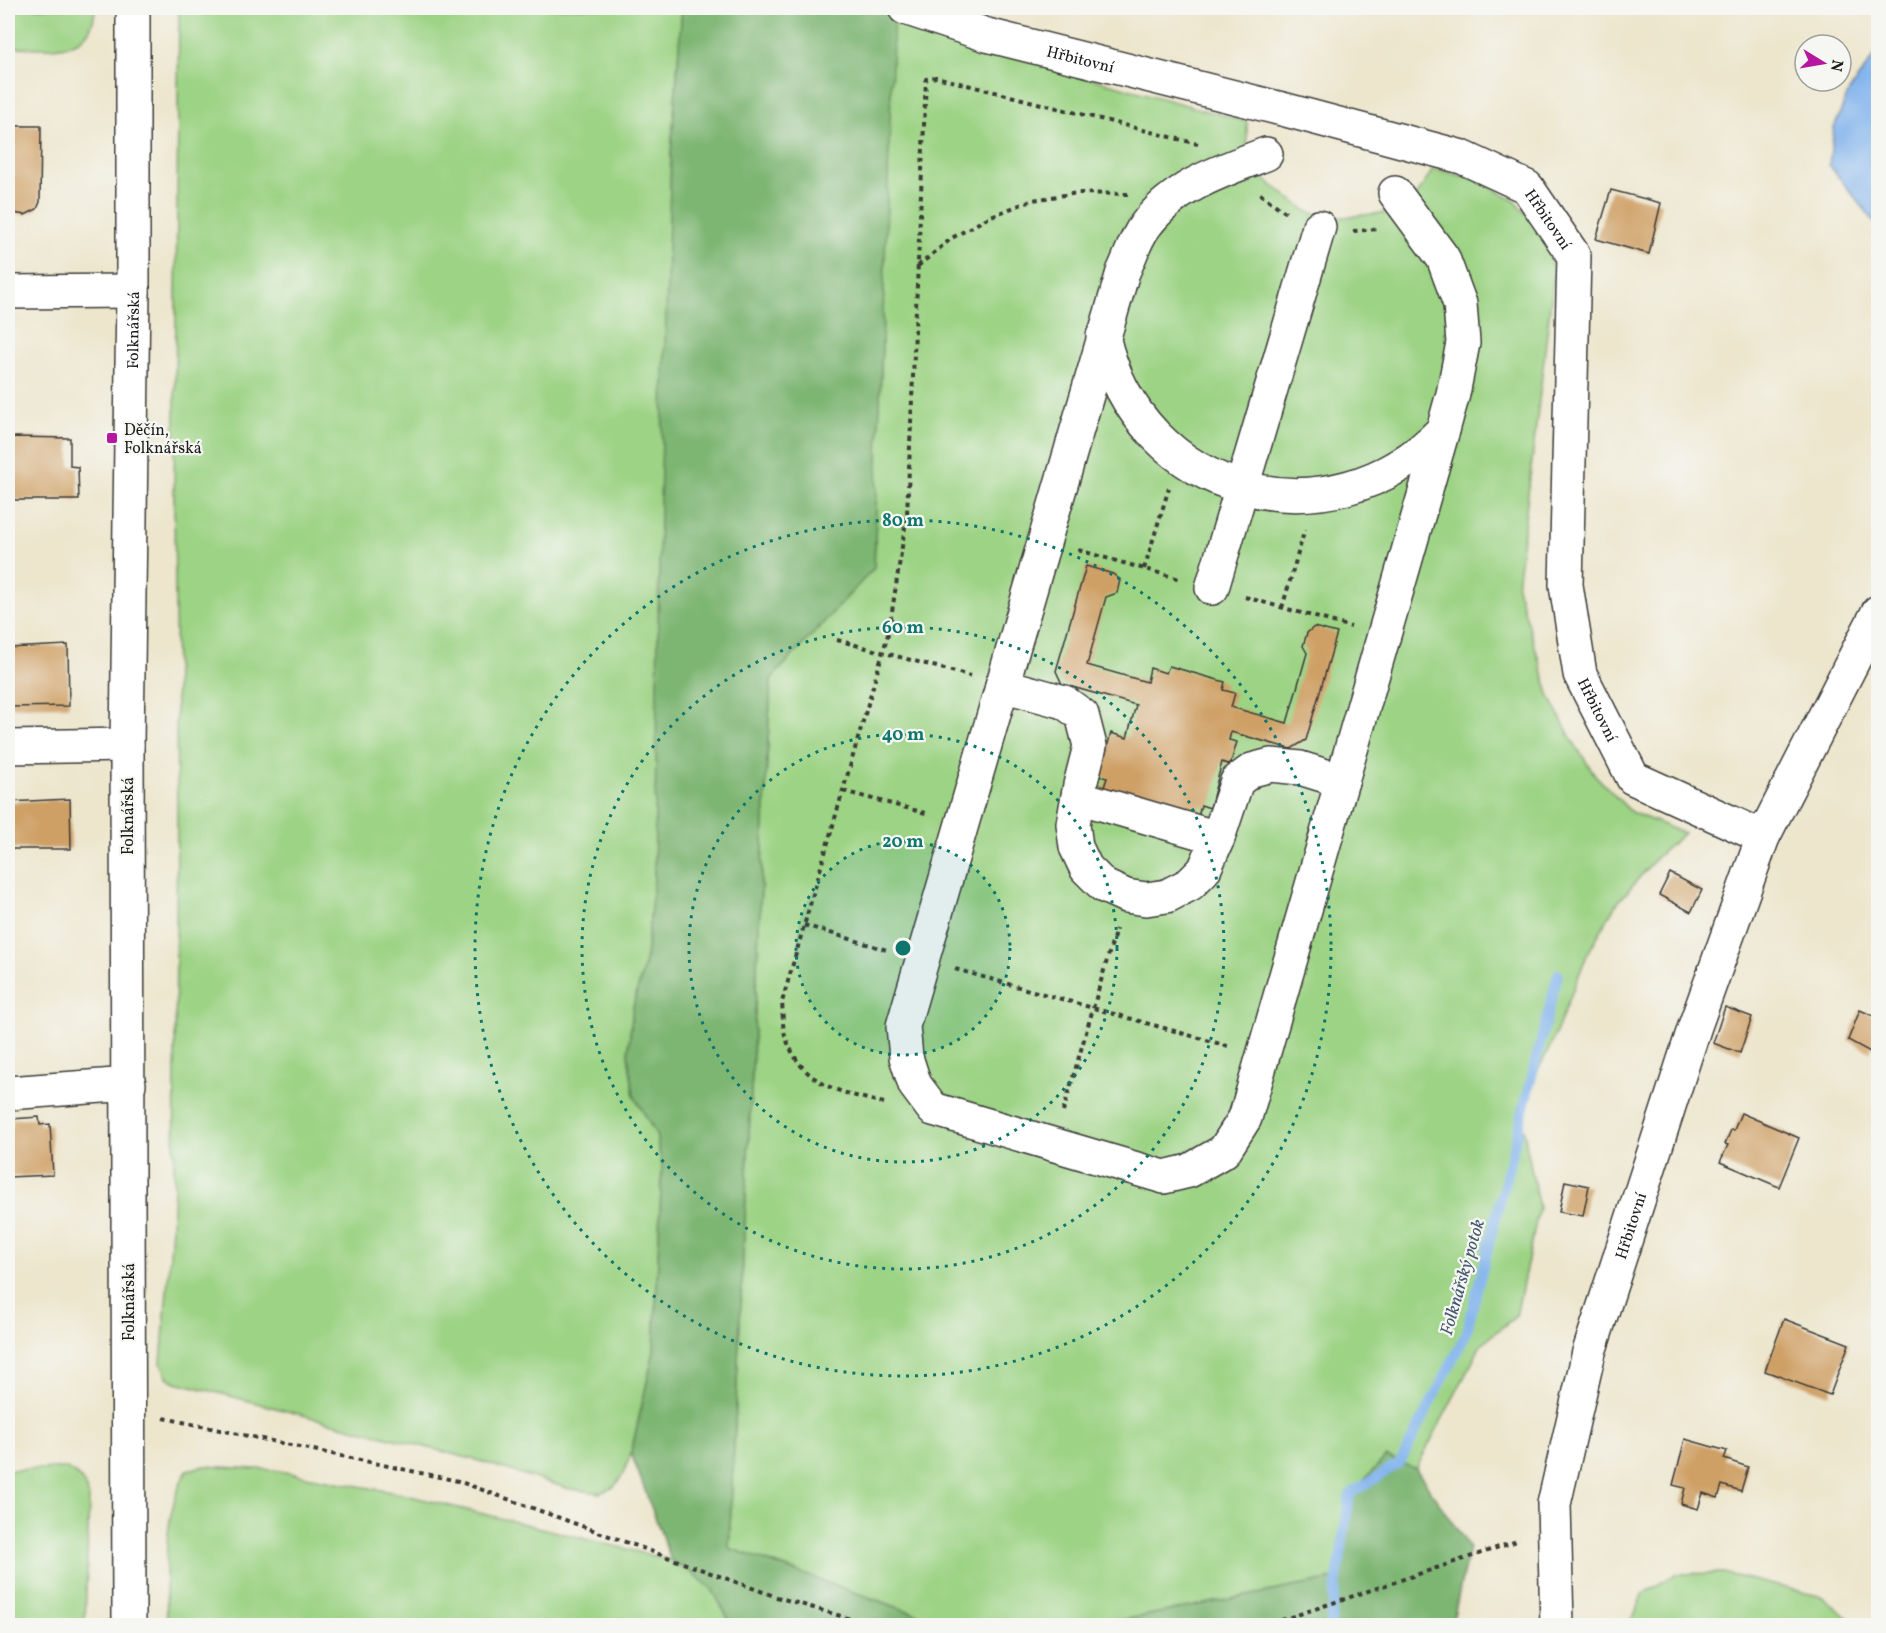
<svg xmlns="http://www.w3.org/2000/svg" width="1886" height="1633" font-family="Vollkorn,serif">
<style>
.green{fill:#9cd384;stroke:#5c7850;stroke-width:1.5}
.forest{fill:#7db572;stroke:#4c6847;stroke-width:1.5}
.water{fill:#81b3ed;stroke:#4e6884;stroke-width:1.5}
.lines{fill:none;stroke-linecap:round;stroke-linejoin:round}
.stream{stroke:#81b3ed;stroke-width:10}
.building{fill:#cfa066}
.street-casing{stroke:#3b3a37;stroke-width:36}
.secondary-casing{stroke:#3b3a37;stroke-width:36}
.path{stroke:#3b3a37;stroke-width:4;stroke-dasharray:4.5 4.5;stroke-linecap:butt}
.street{stroke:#fff;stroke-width:33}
.secondary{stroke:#fff;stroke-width:33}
.ring{fill:none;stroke:#0f766e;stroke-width:3;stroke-dasharray:3 6}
.poi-dot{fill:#b5179e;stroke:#f6f6f2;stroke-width:2}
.labels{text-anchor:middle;stroke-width:4.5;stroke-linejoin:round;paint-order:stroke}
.street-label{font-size:16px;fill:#1c1c1c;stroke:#f6f6f2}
.poi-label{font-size:16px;fill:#1c1c1c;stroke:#f6f6f2;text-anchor:start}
.water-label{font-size:18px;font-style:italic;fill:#445870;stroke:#f6f6f2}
.centre{fill:#0f766e;stroke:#f6f6f2;stroke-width:3}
.ring-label{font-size:18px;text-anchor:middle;font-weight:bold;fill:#0f766e;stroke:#f6f6f2;stroke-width:4.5;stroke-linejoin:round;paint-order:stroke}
</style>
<rect width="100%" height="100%" fill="#f6f6f2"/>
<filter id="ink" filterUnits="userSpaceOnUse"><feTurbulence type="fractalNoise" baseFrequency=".0167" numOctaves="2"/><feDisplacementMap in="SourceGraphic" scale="12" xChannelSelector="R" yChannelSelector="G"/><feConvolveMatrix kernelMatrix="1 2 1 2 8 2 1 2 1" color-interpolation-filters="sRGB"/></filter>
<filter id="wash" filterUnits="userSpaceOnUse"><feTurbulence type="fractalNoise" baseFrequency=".008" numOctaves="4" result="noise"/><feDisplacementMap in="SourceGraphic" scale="24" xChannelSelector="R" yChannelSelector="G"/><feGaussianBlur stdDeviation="1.35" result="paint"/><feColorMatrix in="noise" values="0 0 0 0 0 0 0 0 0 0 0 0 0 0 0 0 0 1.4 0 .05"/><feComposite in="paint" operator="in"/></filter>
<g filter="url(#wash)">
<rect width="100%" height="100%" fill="#ede6cd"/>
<path class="green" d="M8,8h87c-2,50 -50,39 -87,39z
M179,8h503l-11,147 -17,724 -8,79 -13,49 -5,47 6,42 22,38 6,32 -8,185 -23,102 -7,20 -10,14 -14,6 -30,-4 -91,-28 -303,-79 -9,-5 -6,-14 10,-120 3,-55 3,-377 -3,-314z
M893,23l354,99v32l6,17 54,40 26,7 69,-7 12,-11 19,-31 43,10 39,22 28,33 12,32 -38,321 33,110 22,43 23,35 36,37 53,21 -28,25 -41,48 -28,49 -36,90 -32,61 20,102 -23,108 -34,27 -66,126 -30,-12 -36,38 -16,84 -237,46h-141l-34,-9 -193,-68 42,-869 103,-111z
M205,1466l69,4 128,24 269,66 23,14 18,15 17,31 1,5 -563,1c-1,-53 -6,-109 20,-156z
M66,1468c14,7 20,15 23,30l-4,127h-77v-155z
M1723,1573l100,24 34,28h-232l7,-8 11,-23 32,-20z"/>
<path class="forest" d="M682,8h212l-20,560 -103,111 -42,869 193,68 34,9h-226l-1,-5 -17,-31 -18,-15 -23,-14 -40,-107 23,-102 8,-185 -6,-32 -22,-38 -6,-42 5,-47 13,-49 8,-79 6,-376 11,-348z
M1386,1457l30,12 53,78 -17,78h-355l237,-46 16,-84z"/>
<path class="water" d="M1878,51v175l-49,-61 5,-37 15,-37z"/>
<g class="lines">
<path class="stream" d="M1330,1626l20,-132 50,-31 66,-129 92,-360"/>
</g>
<g id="blocks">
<path class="building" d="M8,126h33l-1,76 -3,7 -12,6 -11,-2 -6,-7z
M1611,190l50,13 -12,51 -53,-15z
M12,437l58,1v28l8,1 1,33h-68z
M1086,566l27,8 7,6 -3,13 -11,4 -19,68 60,17 3,-14 16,5 3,-7 56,16 -2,8 12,3 -4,14 56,16 20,-70 -4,-7 4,-13 7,-6 23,6 -31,107 -15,9 -60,-17 -2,8 8,2 -7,23 -8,-3 -12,46 -9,-3 -4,16 -95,-28 5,-15 -8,-2 12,-43 16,5 9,-33 -74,-21 -6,-13z
M68,645l1,61 -61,1v-59z
M70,799l1,50h-63v-47z
M1670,873l32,17 -11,22 -32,-17z
M1725,1007l27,10 -12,36 -27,-10z
M1860,1010l18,8v16l-8,18 -22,-12z
M1741,1113l58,25 -20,49 -59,-25 8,-17 -3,-1 6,-14h3z
M39,1117l1,8 10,-1 3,51 -45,2v-50h4v-8z
M1565,1181l24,5 -6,30 -24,-4z
M1784,1319l65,25 -19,51 -65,-24z
M1685,1439l42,12 -3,8 24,8 -7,24 -19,-6 -4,13 -15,-5 -5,16 -17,-5 4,-16 -12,-3z"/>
</g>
</g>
<g filter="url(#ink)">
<use href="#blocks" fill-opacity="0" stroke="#3b3a37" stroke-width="1.5"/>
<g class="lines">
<g class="street-casing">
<g id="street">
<path id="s1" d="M905,8l82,27 299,75 176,47 65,30 47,69 -8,329 14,89 53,104 130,59"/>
<path d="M1266,154c-45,17 -92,32 -121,72 -10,13 -15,32 -22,46l-220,754 3,31 9,28 18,24 231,68 25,-6 35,-20 21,-33 198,-688 10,-36 10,-51 -3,-39 -17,-46 -48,-65"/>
<path d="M8,292l125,-1"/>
<path d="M1103,336c36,161 227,212 340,94"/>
<path d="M1212,588l107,-361"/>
<path d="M1002,685l62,17 18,13 8,31 -10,39 -7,39 3,23 10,21 18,18 22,10 20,3 21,-3 23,-12 14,-14 14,-32 19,-57 15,-11 19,-5 29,3 42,13"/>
<path d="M8,747l119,-2"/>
<path d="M1078,797l140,41"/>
<path d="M8,1093l121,-9"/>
<path id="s2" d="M1557,1626l-3,-122 35,-152 106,-326 68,-189 115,-225"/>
</g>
</g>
<g class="secondary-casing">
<g id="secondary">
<path id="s3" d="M129,1626l-2,-881 6,-454v-283"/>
</g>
</g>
<path class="path" d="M1260,194l28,20
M1353,231l25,-2
M918,266l34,-28 39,-22 42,-16 44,-7 51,1
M1078,550l102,29
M1144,569l25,-81
M1245,597l106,30
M1282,608l23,-79
M837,640l133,36
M843,791l86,23
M804,925l86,26
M955,969l276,78
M884,1103c-46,-11 -83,-18 -99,-68 -3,-10 -2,-23 -3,-33l107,-371 18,-117 19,-435 10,-2 262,67
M1063,1112l53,-183
M164,1418l294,63 319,116 97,29
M1264,1626l256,-86"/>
<use href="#street" class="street"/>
<use href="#secondary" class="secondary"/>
</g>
</g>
<circle cx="903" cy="948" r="107" fill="#0f766e" fill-opacity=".12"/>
<g class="ring">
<circle cx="903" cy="948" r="107"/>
<circle cx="903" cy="948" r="214"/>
<circle cx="903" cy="948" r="321"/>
<circle cx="903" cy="948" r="428"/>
</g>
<rect class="poi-dot" x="106" y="432" width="12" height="12" rx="3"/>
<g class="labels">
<g class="street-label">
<text dy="6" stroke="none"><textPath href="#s1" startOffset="183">Hřbitovní</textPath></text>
<text dy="6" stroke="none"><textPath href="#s1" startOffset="687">Hřbitovní</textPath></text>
<text dy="6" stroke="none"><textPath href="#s3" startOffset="1296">Folknářská</textPath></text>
<text dy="6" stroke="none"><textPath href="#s1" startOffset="1191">Hřbitovní</textPath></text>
<text transform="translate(127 816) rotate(-90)" y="6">Folknářská</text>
<text dy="6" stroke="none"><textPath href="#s2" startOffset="411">Hřbitovní</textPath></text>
<text transform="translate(128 1302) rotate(-90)" y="6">Folknářská</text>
</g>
<g class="poi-label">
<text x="124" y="435">Děčín,<tspan x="124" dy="18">Folknářská</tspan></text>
</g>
<g class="water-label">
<text transform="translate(1462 1277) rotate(-74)" y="6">Folknářský potok</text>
</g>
</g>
<circle cx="903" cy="948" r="9" class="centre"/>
<g class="ring-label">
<text x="903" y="526">80 m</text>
<text x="903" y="633">60 m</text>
<text x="903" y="740">40 m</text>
<text x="903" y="847">20 m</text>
</g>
<rect width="1886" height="1633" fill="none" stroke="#f6f6f2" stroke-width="30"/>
<g transform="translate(1823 63) rotate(101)"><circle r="28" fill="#f6f6f2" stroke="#9f9f9c" stroke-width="1.5"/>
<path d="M0-4.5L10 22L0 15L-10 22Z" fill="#b5179e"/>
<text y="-9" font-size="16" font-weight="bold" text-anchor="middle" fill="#1c1c1c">N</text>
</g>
</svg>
